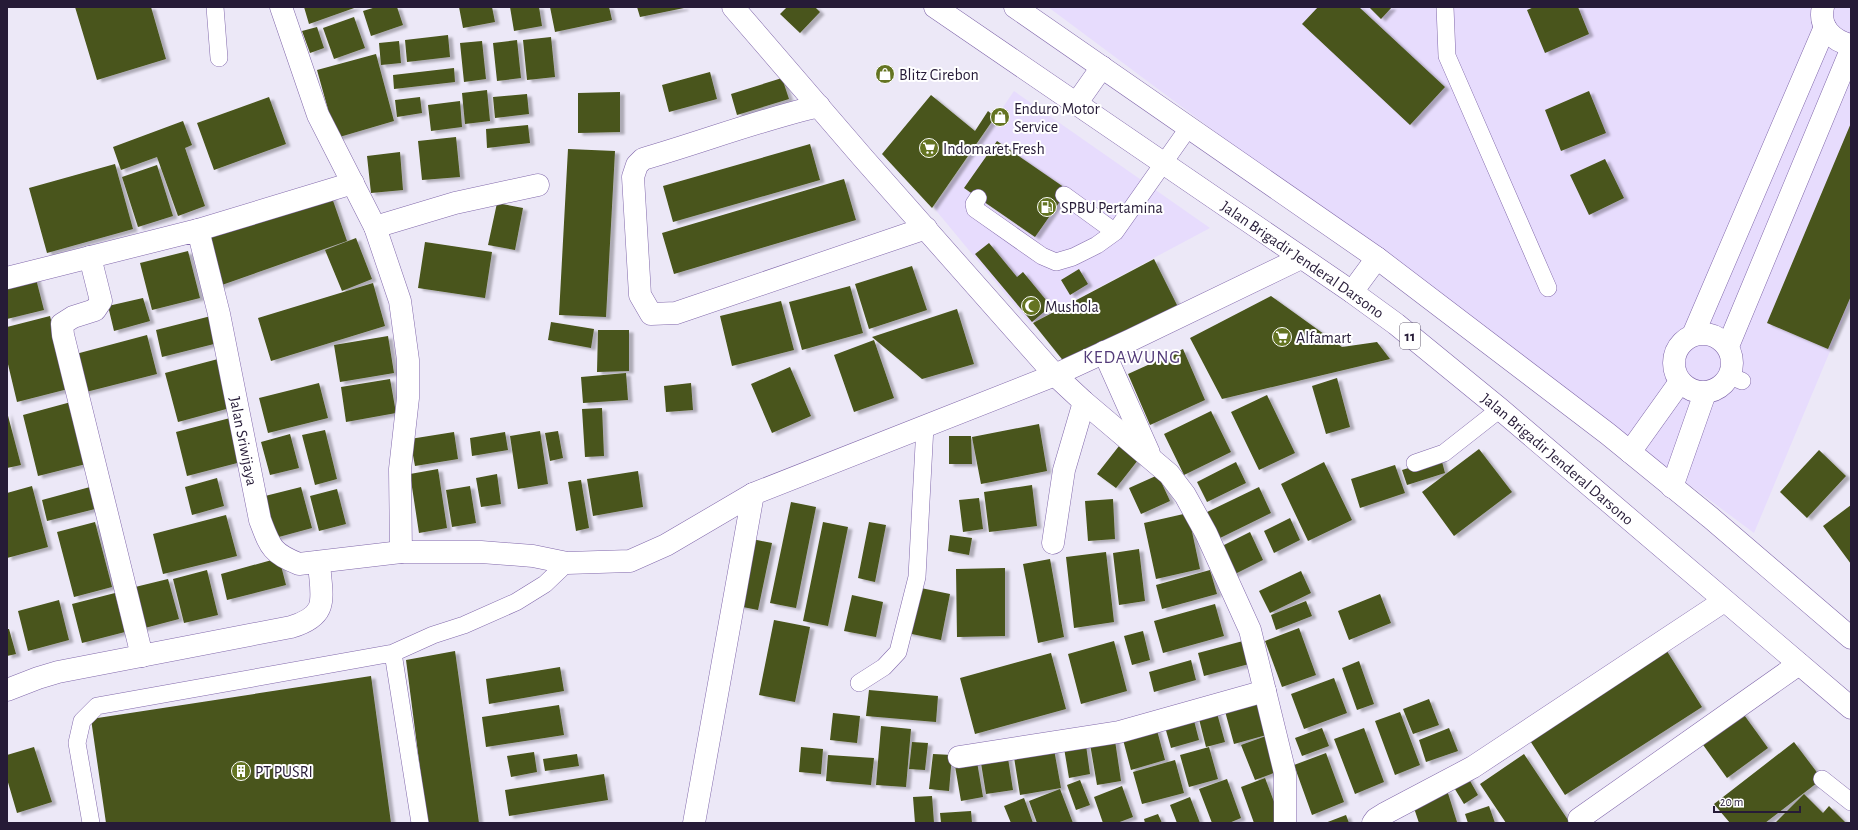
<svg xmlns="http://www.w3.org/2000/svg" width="1858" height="830" font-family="'Alegreya Sans',sans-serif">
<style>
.built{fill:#e7dcfd}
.building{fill:#48541a;filter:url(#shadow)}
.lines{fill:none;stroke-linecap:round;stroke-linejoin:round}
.lane-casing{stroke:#8168ab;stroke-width:18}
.street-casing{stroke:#8168ab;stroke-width:23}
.highway-casing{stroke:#8168ab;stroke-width:23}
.lane{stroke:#fff;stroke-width:17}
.street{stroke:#fff;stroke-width:22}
.highway{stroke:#fff;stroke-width:22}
.labels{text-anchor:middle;stroke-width:4;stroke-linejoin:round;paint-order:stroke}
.shield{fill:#fff;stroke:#675f73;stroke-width:1}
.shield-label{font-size:15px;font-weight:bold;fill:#261b37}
.poi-label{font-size:16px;fill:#261b37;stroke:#fff;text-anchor:start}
.street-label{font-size:16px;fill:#261b37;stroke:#fff}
.quarter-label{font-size:18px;letter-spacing:1px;fill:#533b79;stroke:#fff}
</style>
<defs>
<filter id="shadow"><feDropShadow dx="4.5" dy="2.5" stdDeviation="1" flood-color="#0004"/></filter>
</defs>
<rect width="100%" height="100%" fill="#ece8f7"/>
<path class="built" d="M1048,7h803v294l-97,232z
M1014,91l196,137 -180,96 -96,-116z"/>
<path class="building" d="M75,7h76l15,52 -69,21z
M304,7h53l-48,17z
M376,7h21l6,18 -32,11 -8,-25z
M459,7h33l3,15 -32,6z
M510,7h29l3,19 -28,5z
M550,7h59l3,13 -57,12z
M637,7h47v1l-44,9z
M787,7h28l5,5 -20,21 -20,-19z
M1318,7h41l86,80 -35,38 -108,-101z
M1369,7h23l-11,12z
M1534,7h44l11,27 -44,19 -18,-43z
M354,17l11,31 -31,11 -11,-31z
M317,27l7,21 -14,5 -8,-22z
M448,35l2,22 -43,5 -2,-22z
M551,37l4,40 -28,3 -4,-40z
M517,40l4,38 -24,3 -4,-38z
M399,41l2,22 -20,2 -2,-22z
M482,41l4,38 -22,3 -4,-39z
M376,54l18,67 -58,17 -19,-68z
M454,68l1,14 -61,7 -1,-14z
M710,72l7,27 -48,13 -7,-27z
M782,78l7,21 -52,16 -6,-21z
M487,90l3,31 -25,3 -3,-31z
M1589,91l17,42 -45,18 -16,-41z
M620,92v40l-42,1v-40z
M527,94l2,20 -34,4 -2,-21z
M931,95l44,36 13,-20 7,6 -63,91 -50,-54z
M269,97l17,47 -72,26 -17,-47z
M420,97l2,16 -25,4 -2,-17z
M460,101l2,26 -31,4 -3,-26z
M183,121l9,24 -7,3 20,58 -27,10 -21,-59 -36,13 -8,-23z
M1851,123v173l-23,53 -61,-26z
M528,125l2,18 -43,5 -1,-19z
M456,137l4,40 -38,3 -4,-39z
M997,141l71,49 -33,47 -71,-49z
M810,144l10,36 -147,42 -10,-36z
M568,149l47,2 -9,166 -47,-2z
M400,152l3,38 -32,3 -4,-37z
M1605,159l19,39 -35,17 -19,-40z
M115,164l18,65 -86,24 -18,-65z
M157,165l16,51 -35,11 -16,-50z
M844,179l12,41 -182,54 -12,-41z
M330,192l17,49 -128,45 -17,-49z
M497,203l26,5 -8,42 -27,-5z
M356,238l16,41 -30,12 -17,-41z
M425,242l67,10 -7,46 -67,-10z
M989,243l28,34 6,-5 28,34 -19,16 -57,-68z
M188,251l12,47 -48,12 -12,-47z
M1154,259l24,48 -113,56 -32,-40z
M912,266l15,44 -58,19 -14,-45z
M1079,269l9,15 -18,11 -9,-15z
M35,275l9,35 -37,9v-36z
M373,283l12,43 -114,35 -13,-43z
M850,286l13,47 -61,17 -13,-48z
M1271,296l71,51 35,-5 13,17 -168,40 -32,-61z
M143,298l7,23 -36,10 -6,-25z
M781,301l13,49 -62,16 -12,-50z
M957,309l17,55 -52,15 -50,-42z
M50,316l18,73 -51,13 -10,-42v-33z
M211,316l7,27 -56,14 -6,-27z
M551,322l43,7 -3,19 -43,-8z
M598,330h31v41l-32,1z
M147,335l10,39 -75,19 -10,-38z
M388,336l6,37 -54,9 -6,-37z
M874,340l20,58 -40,14 -20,-57z
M1183,349l22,51 -55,25 -22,-51z
M218,359l12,49 -52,14 -13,-49z
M790,367l21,49 -39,17 -21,-49z
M626,373l2,27 -45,3 -2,-26z
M1337,378l13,49 -24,7 -14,-48z
M390,379l6,34 -50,9 -5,-35z
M319,383l9,35 -60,15 -9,-35z
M691,383l2,27 -27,2 -2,-26z
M1267,395l28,58 -36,17 -28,-58z
M71,402l15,62 -48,12 -15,-61z
M602,408l2,48 -19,1 -3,-48z
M1211,411l20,41 -47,23 -20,-41z
M7,412l14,53 -14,3z
M234,417l11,44 -58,15 -11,-44z
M1039,424l8,47 -66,13 -9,-47z
M325,430l12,49 -22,6 -13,-50z
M540,431l8,53 -30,5 -8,-53z
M558,431l5,27 -13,3 -5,-28z
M454,432l4,27 -43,7 -5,-27z
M505,432l3,18 -36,6 -2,-18z
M290,434l9,34 -29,7 -9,-33z
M949,436h22l1,28h-23z
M1119,446l19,14 -22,28 -19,-14z
M1479,449l33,43 -58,44 -32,-44z
M1819,450l27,26 -39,42 -27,-26z
M1441,458l4,15 -38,12 -5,-15z
M1236,462l10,21 -39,19 -10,-20z
M1324,462l28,58 -44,21 -27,-57z
M1395,465l10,28 -45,15 -9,-29z
M438,469l9,59 -28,5 -9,-59z
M638,471l5,36 -50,9 -6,-37z
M497,474l4,30 -20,3 -5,-29z
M1158,475l12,26 -29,13 -12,-26z
M217,478l7,28 -32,9 -7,-28z
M581,480l8,48 -13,3 -8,-49z
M1032,485l5,41 -48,6 -5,-40z
M32,486l16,61 -41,11v-65z
M470,486l6,37 -24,4 -6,-37z
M90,487l5,22 -48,12 -5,-21z
M301,487l11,41 -37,10 -10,-42z
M1259,487l12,26 -53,26 -13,-26z
M337,489l9,35 -27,7 -9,-35z
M979,498l4,31 -20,3 -4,-32z
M1113,499l2,40 -27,2 -3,-40z
M791,502l25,5 -20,101 -26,-5z
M1851,505v59l-28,-38z
M1188,513l12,56 -44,10 -12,-56z
M226,515l11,41 -74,18 -10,-40z
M1290,518l10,22 -26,13 -10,-22z
M95,522l17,65 -38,10 -17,-65z
M823,522l25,5 -20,99 -25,-5z
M869,522l17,3 -11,57 -17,-4z
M1250,532l13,28 -32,16 -13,-28z
M950,535l22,3 -3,17 -21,-4z
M752,539l20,4 -14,67 -20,-4z
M1139,549l6,52 -26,4 -6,-52z
M1106,552l8,70 -40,6 -8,-71z
M279,558l7,27 -59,15 -6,-26z
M1050,559l14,78 -26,6 -15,-79z
M1005,568v68l-48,1 -1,-68z
M207,570l11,45 -34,8 -11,-44z
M1210,570l7,24 -55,15 -6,-24z
M1301,571l10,22 -41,20 -11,-22z
M168,579l11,40 -38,10 -10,-41z
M916,587l34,7 -9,46 -34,-7z
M115,593l10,39 -43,11 -10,-39z
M1380,594l11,29 -42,17 -11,-29z
M852,595l31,7 -7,35 -32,-6z
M59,600l10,40 -41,11 -10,-40z
M1306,601l6,15 -36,14 -5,-15z
M1215,604l9,32 -61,17 -9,-32z
M774,620l36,7 -15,75 -36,-7z
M1299,628l17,47 -34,12 -17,-46z
M7,629h2l7,25 -9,2z
M1143,631l7,29 -18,5 -8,-29z
M1114,641l13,50 -46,13 -13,-50z
M1243,641l6,23 -45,12 -6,-23z
M1665,648l37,59 -137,88 -38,-59z
M455,651l24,172h-52l-21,-163z
M1051,653l15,56 -91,25 -15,-56z
M1191,660l5,20 -42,12 -5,-20z
M1359,661l15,43 -17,6 -15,-42z
M560,667l4,24 -75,13 -3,-25z
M371,676l20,147h-285l-15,-104z
M1334,678l13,35 -43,16 -13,-35z
M869,690l69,6 -2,26 -70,-6z
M1259,694l11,40 -36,10 -11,-40z
M1429,699l10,26 -26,9 -10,-25z
M559,705l5,30 -78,12 -4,-30z
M1215,706l10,36 -19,5 -9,-36z
M1400,712l20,53 -25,10 -20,-54z
M1742,712l26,36 -41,30 -26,-36z
M833,713l27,3 -3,27 -27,-3z
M1192,713l7,27 -28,8 -8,-28z
M1155,723l10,37 -34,10 -10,-38z
M881,726l30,3 -5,58 -30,-2z
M1322,728l7,18 -27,10 -7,-18z
M1364,728l20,54 -29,12 -21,-55z
M1449,728l9,23 -32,11 -7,-22z
M1114,734l7,47 -24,4 -8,-47z
M1266,736l13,35 -24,9 -14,-35z
M1085,738l5,36 -21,4 -6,-36z
M912,742l16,1 -3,27 -16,-1z
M1794,742l28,37 -57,44h-35l-16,-19z
M1053,744l8,44 -41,7 -7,-44z
M34,747l18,55 -35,11 -10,-34v-24z
M801,747l22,2 -2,25 -22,-2z
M1209,747l9,32 -29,8 -9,-32z
M534,752l3,20 -26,5 -4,-21z
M1007,752l6,38 -27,4 -6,-37z
M1326,753l18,49 -32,13 -18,-50z
M577,754l2,12 -34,5 -2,-12z
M933,754l19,1 -3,36 -20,-2z
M1524,754l46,69h-64l-26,-39z
M828,755l46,3 -3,27 -45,-4z
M976,756l7,41 -22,4 -7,-41z
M1175,760l9,33 -42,11 -9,-32z
M1465,772l13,23 -14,9 -14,-23z
M604,774l4,26 -99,16 -4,-26z
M1265,778l17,45h-28l-13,-36z
M1227,779l14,39 -12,5h-17l-13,-34z
M1080,780l10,25 -14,5 -9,-25z
M1122,786l11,31 -16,6h-14l-9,-26z
M1060,789l13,34h-36l-8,-22z
M1447,790l10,32 -38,1 -7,-21z
M1804,794l19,19 6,-7 17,17h-71z
M932,796l2,27h-19l-2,-26z
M1190,797l10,26h-23l-7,-18z
M1024,798l9,25h-22l-7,-17z
M1489,806l6,17h-27l-3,-9z
M971,811l1,12h-31l-1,-10z
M1158,814l4,9h-17l-1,-4z
M1346,815l3,8h-24z"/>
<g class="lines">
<g class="lane-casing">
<path id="lane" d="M215,7l4,51
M1445,7l2,49 101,232
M1064,195l51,37
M978,198l-4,6 1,5 67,47 14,6 17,-5 24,-12 18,-13 74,-105
M1730,376l12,5
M1415,463l29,-10 56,-44
M393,653l27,170
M859,683l25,-16 14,-15 19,-75 8,-151
M1822,779l29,23
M91,823l-14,-80 5,-22 15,-15 296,-53 40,-18 31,-10 52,-23 29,-18 22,-21"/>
</g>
<g class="street-casing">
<g id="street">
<path d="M281,7l37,108 57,112 25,74 8,59v38l-8,71 1,83"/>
<path d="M733,7l131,152 191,216 29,27 85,72 16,21 21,38 44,97 35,143v50"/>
<path d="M1823,7c-5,20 10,34 28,38"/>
<path d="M819,106c-60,14 -117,36 -176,53l-6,6 -4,12 7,118 11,19 25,-1 250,-85"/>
<path d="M375,227l80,-24 83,-18"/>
<path d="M198,230l155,-47"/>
<path d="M90,257l11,44 -6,9 -22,7 -11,7 1,11 79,321"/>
<path id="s1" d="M7,278l191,-48 21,84 41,206c10,26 11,33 39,44l102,-12h80l52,4 34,7 63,-2 36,-16 87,-51 302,-119 76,-35 170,-82"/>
<circle cx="1703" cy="363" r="29"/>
<path d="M1693,335l132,-308"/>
<path d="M1728,346l123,-296"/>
<path d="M1104,352l45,101"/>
<path d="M1630,452l50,-70"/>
<path d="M1672,487l33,-94"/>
<path d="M1053,543l11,-73 20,-68"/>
<path d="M7,690l31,-12 20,-6 233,-45c40,-12 30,-30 28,-65"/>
<path d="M959,757l160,-25 146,-41"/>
<path d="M1579,819l220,-155"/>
<path d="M694,823l59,-329"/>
<path d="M1373,823l3,-4 8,-5 89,-47 251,-166"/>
</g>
</g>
<g class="highway-casing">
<g id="highway">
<path id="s2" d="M935,7l417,285 44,32 104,85 351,299"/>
<path d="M1015,7l362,251 231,176 103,84 140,120"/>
<path d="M1076,104l26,-37"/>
<path d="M1352,292l25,-34"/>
</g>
</g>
<use href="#lane" class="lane"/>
<use href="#street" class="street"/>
<use href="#highway" class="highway"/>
</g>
<defs>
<g id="shop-disc" transform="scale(1)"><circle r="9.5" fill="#647422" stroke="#fff"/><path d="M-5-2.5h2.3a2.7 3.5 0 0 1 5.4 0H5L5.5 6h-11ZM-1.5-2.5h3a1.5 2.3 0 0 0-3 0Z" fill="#fff"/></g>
<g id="supermarket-disc" transform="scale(1)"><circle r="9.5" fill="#647422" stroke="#fff"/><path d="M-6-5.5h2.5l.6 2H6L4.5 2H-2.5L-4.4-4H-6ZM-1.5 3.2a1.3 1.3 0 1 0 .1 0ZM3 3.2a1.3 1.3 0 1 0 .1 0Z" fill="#fff"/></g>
<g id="fuel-disc" transform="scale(1)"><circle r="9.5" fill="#647422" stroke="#fff"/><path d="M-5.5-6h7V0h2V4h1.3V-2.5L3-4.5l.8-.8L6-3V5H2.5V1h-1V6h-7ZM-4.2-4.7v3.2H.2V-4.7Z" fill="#fff"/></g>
<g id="mosque-disc" transform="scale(1)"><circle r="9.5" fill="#647422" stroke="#fff"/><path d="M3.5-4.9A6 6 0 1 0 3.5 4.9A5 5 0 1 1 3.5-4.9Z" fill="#fff"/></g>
<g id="building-disc" transform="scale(1)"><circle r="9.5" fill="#647422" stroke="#fff"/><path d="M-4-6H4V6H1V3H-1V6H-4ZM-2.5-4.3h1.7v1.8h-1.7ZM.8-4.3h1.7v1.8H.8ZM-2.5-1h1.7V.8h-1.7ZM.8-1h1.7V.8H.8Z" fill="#fff"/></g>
</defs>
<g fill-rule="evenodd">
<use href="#shop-disc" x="885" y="74"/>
<use href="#shop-disc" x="1000" y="117"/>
<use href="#supermarket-disc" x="929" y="148"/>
<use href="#fuel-disc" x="1047" y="207"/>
<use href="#mosque-disc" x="1031" y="306"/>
<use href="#supermarket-disc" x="1282" y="337"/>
<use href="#building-disc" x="241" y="771"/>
</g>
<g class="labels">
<rect class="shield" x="1400" y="323" width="20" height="26" rx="3"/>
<g class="shield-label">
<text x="1410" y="341">11</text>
</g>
<g class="poi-label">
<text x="899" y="80">Blitz Cirebon</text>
<text x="1014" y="114">Enduro Motor<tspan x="1014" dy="18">Service</tspan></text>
<text x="943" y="154">Indomaret Fresh</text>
<text x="1061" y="213">SPBU Pertamina</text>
<text x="1045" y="312">Mushola</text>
<text x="1296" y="343">Alfamart</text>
<text x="255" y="777">PT PUSRI</text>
</g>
<g class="street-label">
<text dy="6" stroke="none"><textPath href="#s2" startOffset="446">Jalan Brigadir Jenderal Darsono</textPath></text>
<text dy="6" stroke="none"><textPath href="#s1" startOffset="413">Jalan Sriwijaya</textPath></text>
<text dy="6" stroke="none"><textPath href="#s2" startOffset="770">Jalan Brigadir Jenderal Darsono</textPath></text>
</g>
<g class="quarter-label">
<text x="1132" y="363">KEDAWUNG</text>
</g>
</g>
<rect width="1858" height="830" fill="none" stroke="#261b37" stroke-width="16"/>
<path d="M1714 806v6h86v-6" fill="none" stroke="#261b37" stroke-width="2"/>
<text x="1720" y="806" font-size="12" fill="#261b37" stroke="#ffffff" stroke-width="3" paint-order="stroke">20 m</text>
</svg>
